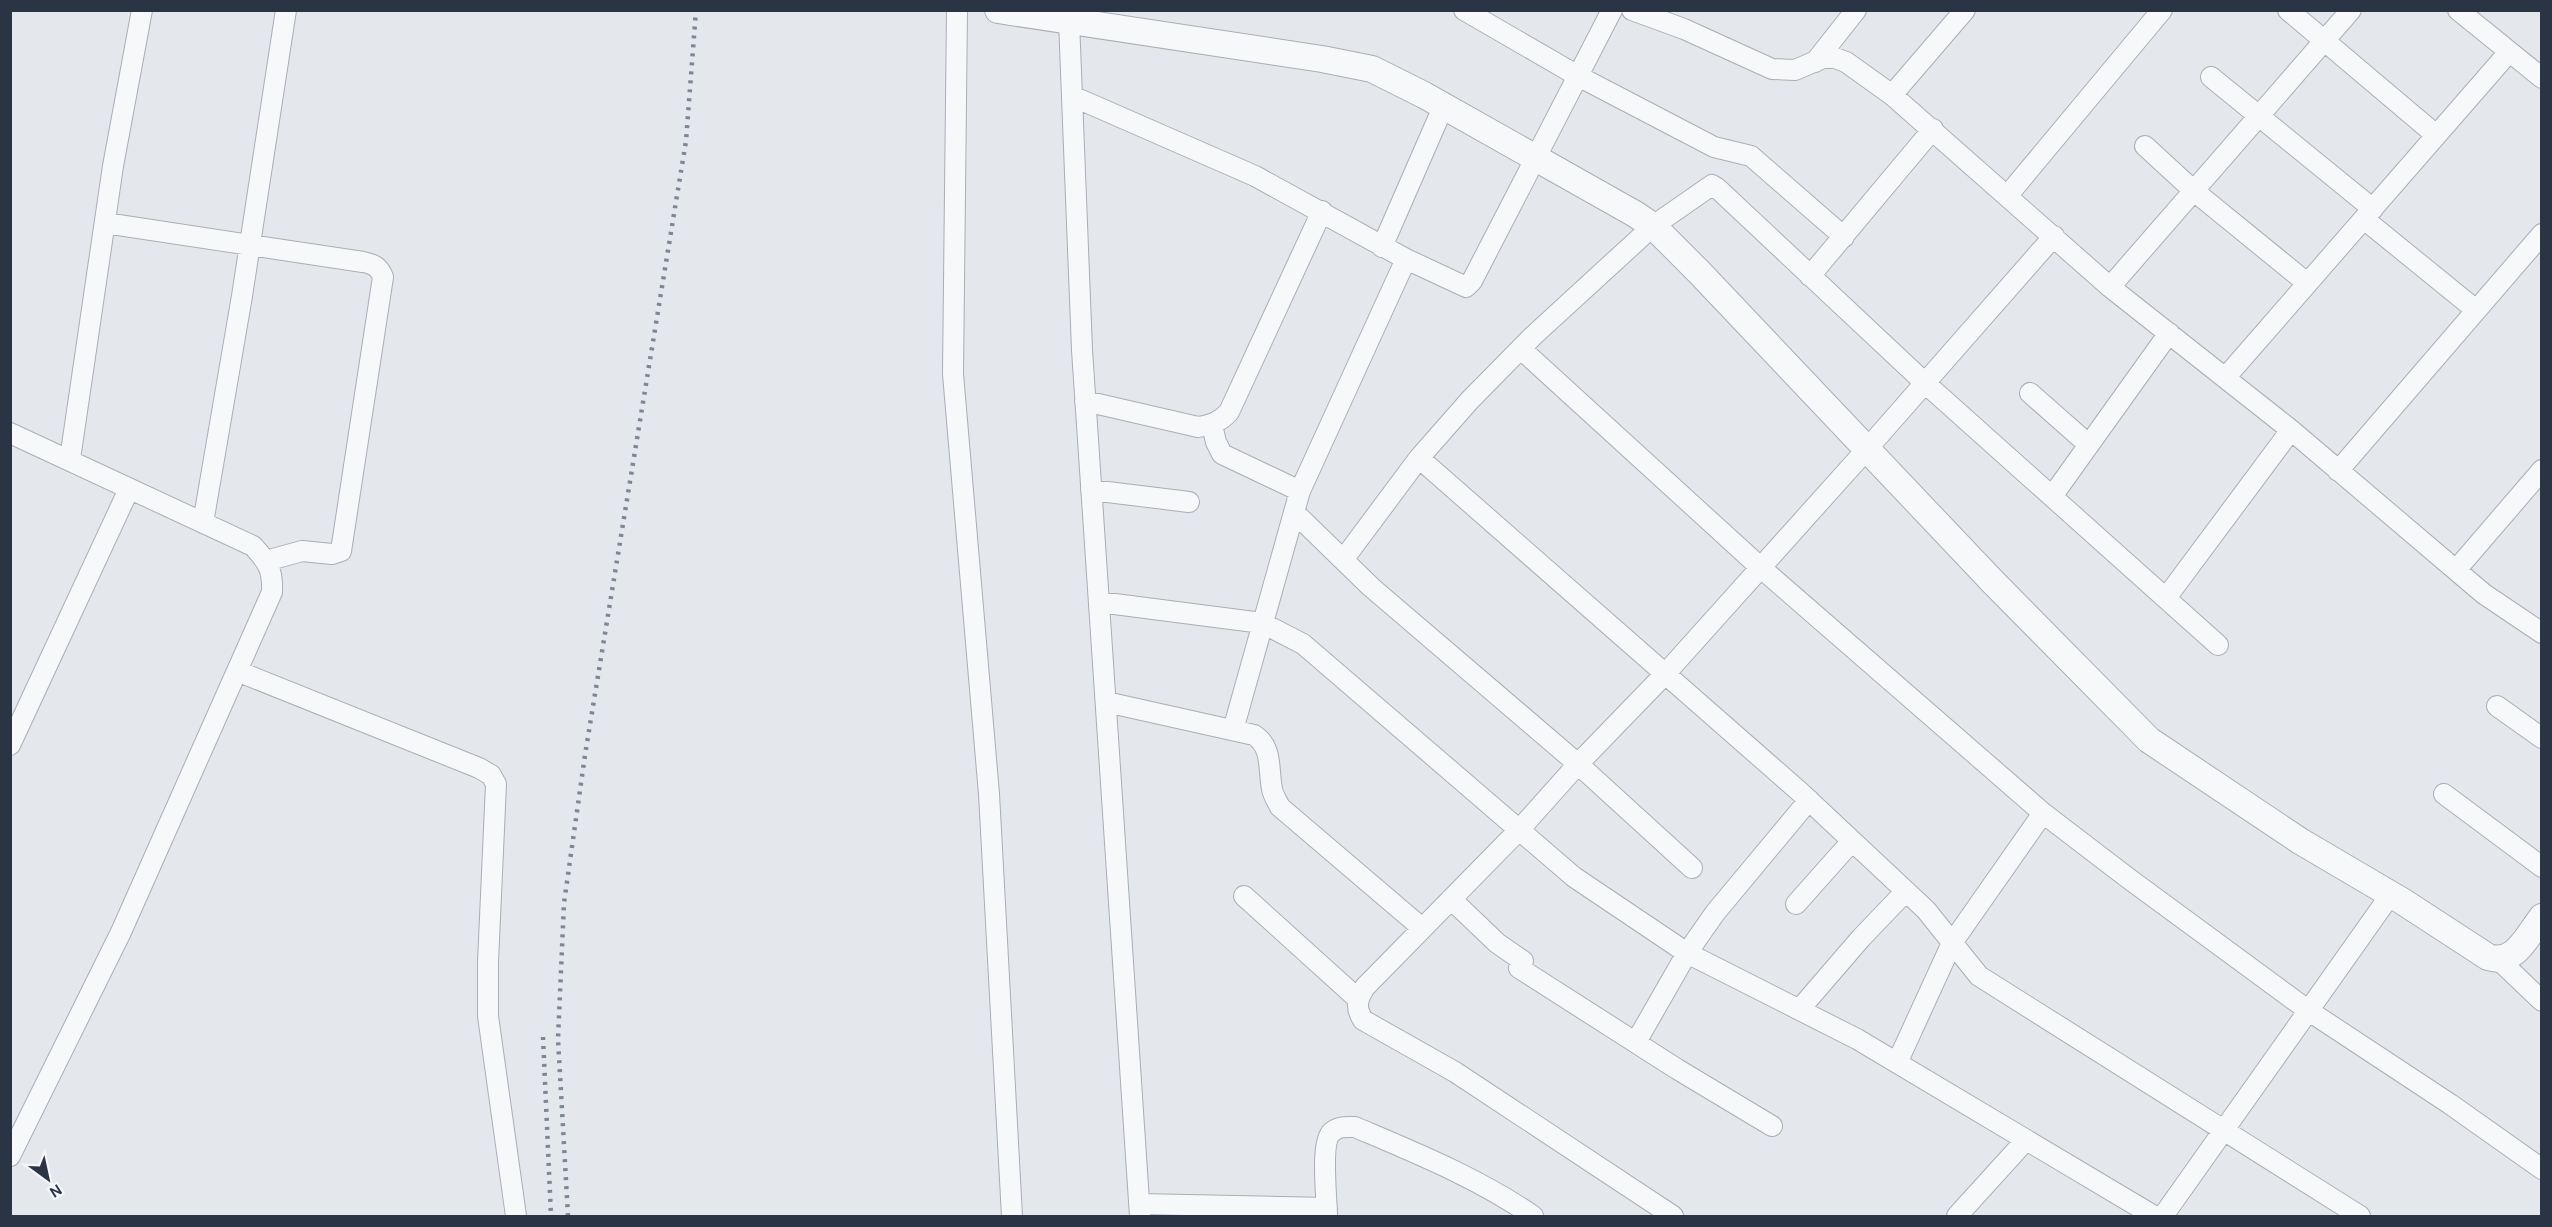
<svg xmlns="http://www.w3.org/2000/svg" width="2552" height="1227" font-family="Karla,sans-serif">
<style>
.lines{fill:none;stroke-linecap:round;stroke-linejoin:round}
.minor-casing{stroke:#a9aeb7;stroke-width:22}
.tertiary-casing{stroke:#a9aeb7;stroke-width:28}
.minor{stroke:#f7f8fa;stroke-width:20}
.tertiary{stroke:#f7f8fa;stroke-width:26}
.rail{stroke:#7d8696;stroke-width:4.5;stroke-dasharray:3 6;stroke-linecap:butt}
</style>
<rect width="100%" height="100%" fill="#e4e7ec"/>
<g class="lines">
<g class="minor-casing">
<path id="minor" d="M957,10l-4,364 36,420 23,422
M1072,10l-3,11 13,329 58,866
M1464,10l114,66 136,71 37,9 93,81
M1632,10l52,19 88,40 23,1 28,-12h12l11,4 46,33 218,192 181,143 193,164 58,39
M2288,10l148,125
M2458,10l84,68
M1815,62l41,-52
M2211,77l162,132
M1892,95l73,-85
M1072,96l183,80 151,83 60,28 6,-6 140,-271
M2145,146l49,45 113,92
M2008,195l154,-185
M2364,219l112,91
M105,223l258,39c11,2 16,5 20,15l-42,274 -9,3 -30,-3 -36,10
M1382,247l62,-142
M1810,276l123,-147
M2110,287l241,-277
M1521,349l239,218 283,246 85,65 181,133 141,93 92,65
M2225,378l284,-326
M2030,393l59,52
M1085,401l113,26c13,-2 22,-5 31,-15l93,-201
M1212,425l4,17 6,12 78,37
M10,433l243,113c15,16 20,24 19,46l-151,340 -111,224
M1419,458l381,334 126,118 53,66 381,240
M70,459l43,-293 29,-156
M2338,471l204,-237
M1091,490l98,12
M2053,495l116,-162
M1294,512l77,75 207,177 114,104
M203,523l39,-227 44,-286
M1343,560l76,-102 51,-58 63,-64 120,-110 59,-41 5,3 208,195 293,262
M2456,570l86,-100
M2166,598l125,-168
M1099,602l163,21 41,21 271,233 113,76 170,86 297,177
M237,671l242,97 12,7 5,9 -8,178v54l28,200
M1106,702l148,33c19,12 14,34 18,54 1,6 5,12 8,18l142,121
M2497,706l45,32
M1233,730l67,-239 106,-232
M10,745l119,-256
M2444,794l98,73
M1244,896l114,103
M1451,899l46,44 26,18
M1796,904l56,-63
M2500,961l42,40
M1519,968l158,101 95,57
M1799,1010l62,-72 45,-47
M1636,1042l51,-89 28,-40 94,-113
M1897,1063l55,-120 91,-130
M1139,1204l188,4
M1327,1216c0,-17 -7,-74 5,-84 7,-6 14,-5 23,-5 61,26 123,51 178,89
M1673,1216l-218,-144 -92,-52c-8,-13 -6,-20 2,-33l154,-157 59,-66 88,-91 201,-224 187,-213
M1957,1216l69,-76
M2163,1216l228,-322"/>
</g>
<g class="tertiary-casing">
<path id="tertiary" d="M998,10l324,49 50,10 52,26 211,119 18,12 46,46 294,310 156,158 151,101 102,60 86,56c27,9 39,-21 54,-40"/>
</g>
<use href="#minor" class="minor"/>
<use href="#tertiary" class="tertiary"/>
<path class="rail" d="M543,1037l8,179
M568,1216l-10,-177 6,-136 21,-148 101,-614 10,-131"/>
</g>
<rect width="2552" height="1227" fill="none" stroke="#2b3445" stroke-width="24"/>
<g transform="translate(48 1179) rotate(147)" stroke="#f4f6f9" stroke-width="4.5" paint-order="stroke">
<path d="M0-4.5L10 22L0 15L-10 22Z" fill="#2b3445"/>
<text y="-9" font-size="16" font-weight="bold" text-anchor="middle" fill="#2b3445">N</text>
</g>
</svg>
